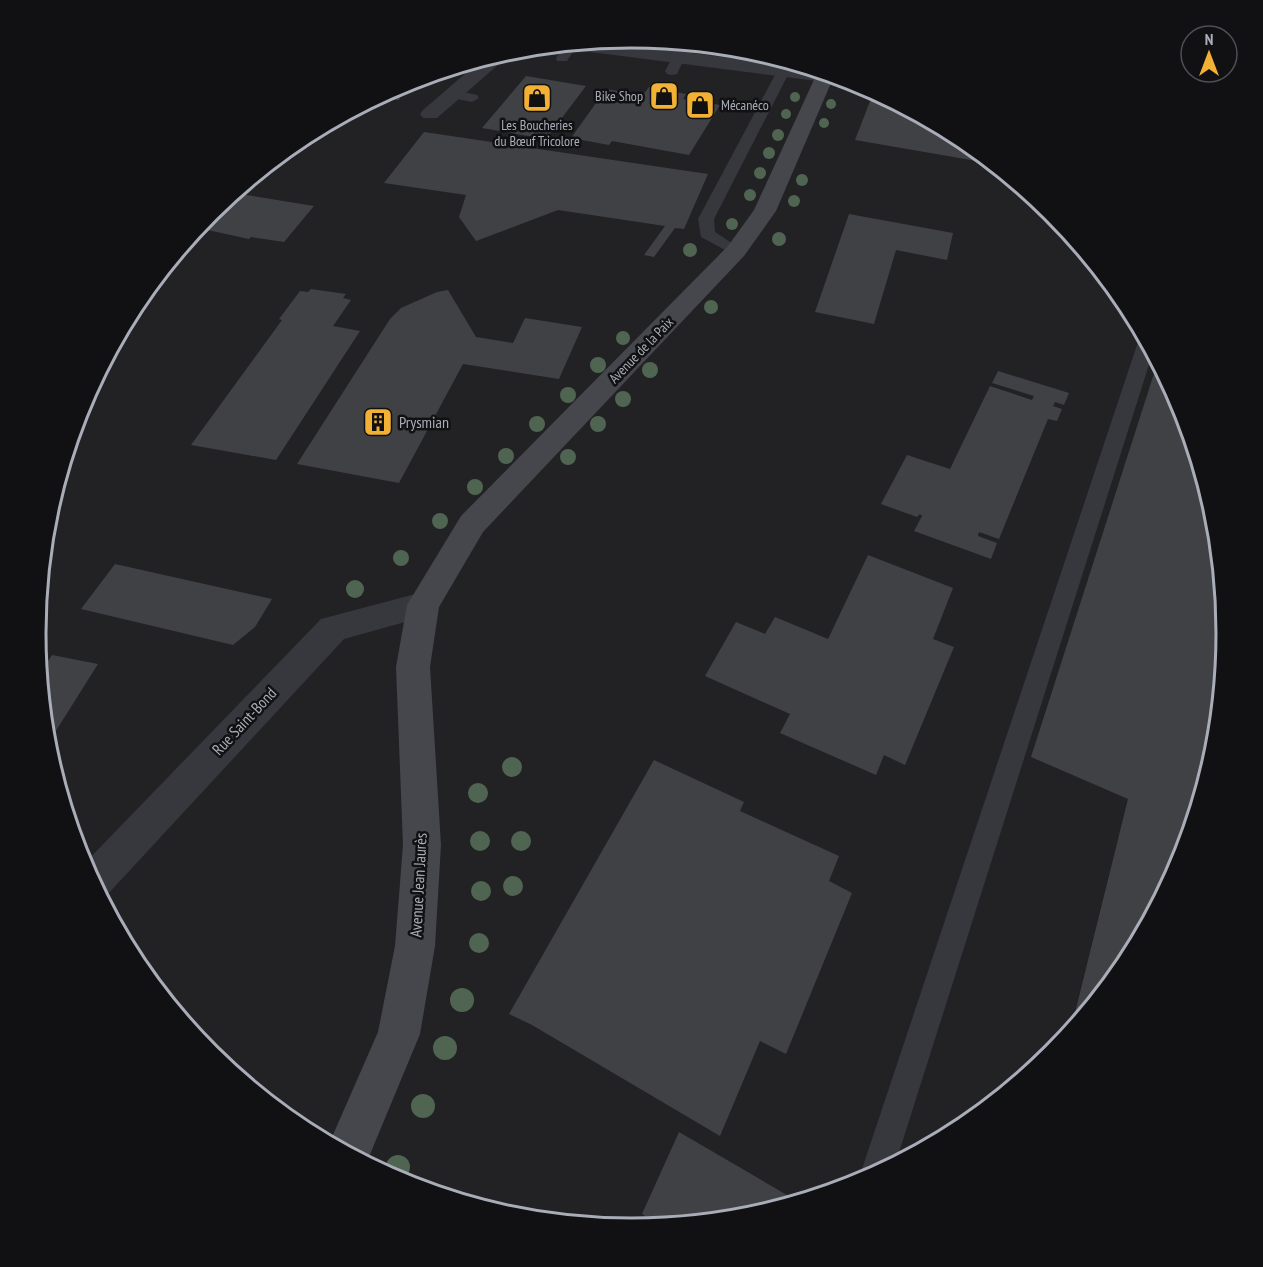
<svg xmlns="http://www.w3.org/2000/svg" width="1263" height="1267" font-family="'PT Sans Narrow',sans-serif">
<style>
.built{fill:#222225}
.building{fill:#404145}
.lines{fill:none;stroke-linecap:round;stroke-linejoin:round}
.path{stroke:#3d3f44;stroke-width:4.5;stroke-dasharray:4 6;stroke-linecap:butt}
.service{fill:#37383d;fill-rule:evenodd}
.minor{fill:#37383d;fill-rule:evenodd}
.secondary{fill:#45474d;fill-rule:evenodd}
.tree{fill:#506452}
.labels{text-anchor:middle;stroke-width:5;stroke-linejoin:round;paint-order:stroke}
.far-poi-label{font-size:14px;fill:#a8adb8;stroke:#111113;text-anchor:end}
.far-street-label{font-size:14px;fill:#a8adb8;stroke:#111113}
.poi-label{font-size:16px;fill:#a8adb8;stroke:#111113;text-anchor:start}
.street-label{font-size:16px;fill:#a8adb8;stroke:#111113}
.rim{fill:none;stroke:#a8adb8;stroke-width:3}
</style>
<rect width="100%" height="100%" fill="#161618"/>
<path class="built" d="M38 633a594 594 0 1 1 1188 0a594 594 0 1 1-1188 0Z"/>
<path class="building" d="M526,76l60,10 -40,53 -64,-11z
M407,82l-8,18 -24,-2 29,-15z
M649,87l37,7 -3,5 37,6 -31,50 -77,-14 -3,4 -38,-7 35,-49 37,6z
M874,91l89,48 31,25 -139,-24z
M424,132l284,42 -24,55 -9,-1 -21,29 -10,-2 21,-29 -107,-16 -82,31 -17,-24 7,-22 -82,-12z
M234,193l80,13 -30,36 -33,-5 -2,2 -51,-11 13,-16z
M849,214l104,19 -6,27 -51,-10 -22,74 -59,-12z
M311,289l35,5 -3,4 8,2 -18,26 27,5 -84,129 -85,-15 91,-125 -3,-1 21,-28 8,1z
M448,290l28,47 37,6 12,-25 57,9 -23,52 -96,-15 -64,119 -102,-19 93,-145 11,-11 36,-16z
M1158,361l24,45 34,112 11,116 -12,116 -33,112 -56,103 -56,68 58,-234 -97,-42z
M998,371l71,22 -5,12 -9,-3 -2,4 9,3 -5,12 -9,-2 -49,120 -20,-7 -1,4 19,7 -6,16 -77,-28 8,-15 -2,-2 -3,3 -36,-13 26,-49 43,14 40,-83 42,14 2,-4 -42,-13z
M868,555l85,33 -20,51 21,8 -49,118 -21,-10 -8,20 -96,-42 10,-19 -85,-38 31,-54 29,12 10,-17 53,22z
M115,564l157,35 -17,28 -22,18 -152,-36z
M52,655l46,9 -51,81 -7,-72z
M654,760l90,42 -4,9 99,45 -10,25 23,12 -66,161 -26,-13 -40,95 -188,-111 -23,-11z
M679,1132l120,70 -52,16 -86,8 -19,-12z"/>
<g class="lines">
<path class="path" d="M112,919l5,8"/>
<path class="service" d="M578,44l-11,17h-10l-1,-3 9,-13z
M679,53l6,4 -8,17 -5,1 -5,-1 -2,-3 9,-17z
M783,60l11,3 -80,156 1,13 29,19 -8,5 -35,-19 -3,-18z
M452,90l25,5 2,3 -7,4 -25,-5 -2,-3 2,-3z
M1145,337l8,15 -258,813 -32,17 -3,-7 278,-833z"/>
<path class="minor" d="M598,41l211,27 26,8 -3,4 -7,2 -250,-32 -7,-2 -2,-4z
M507,52l1,2 -2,4 -69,60h-14l-3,-4 3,-4 58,-50z
M423,592l11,4 5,9 -5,9 -90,25 -237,256 -6,3 -18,-33 238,-246z"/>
<path class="secondary" d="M818,71l16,5 -58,135 -32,45 -261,276 -44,75 -9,60 11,178 -6,101 -15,88 -54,130 -37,-20 49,-112 17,-86 8,-101 -7,-178 11,-62 54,-89 267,-270 26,-36z"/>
</g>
<g class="tree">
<circle cx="795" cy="97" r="5"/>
<circle cx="831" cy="104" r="5"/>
<circle cx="786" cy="114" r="5"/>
<circle cx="824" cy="123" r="5"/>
<circle cx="778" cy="135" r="6"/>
<circle cx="769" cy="153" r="6"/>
<circle cx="760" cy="173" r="6"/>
<circle cx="802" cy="180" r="6"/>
<circle cx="750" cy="195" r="6"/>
<circle cx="794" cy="201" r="6"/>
<circle cx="732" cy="224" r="6"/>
<circle cx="779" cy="239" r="7"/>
<circle cx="690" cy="250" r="7"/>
<circle cx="711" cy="307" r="7"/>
<circle cx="623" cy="338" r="7"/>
<circle cx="598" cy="365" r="8"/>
<circle cx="650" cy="370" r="8"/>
<circle cx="568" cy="395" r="8"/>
<circle cx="623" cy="399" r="8"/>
<circle cx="537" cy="424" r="8"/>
<circle cx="598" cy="424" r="8"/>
<circle cx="506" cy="456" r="8"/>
<circle cx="568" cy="457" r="8"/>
<circle cx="475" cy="487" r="8"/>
<circle cx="440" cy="521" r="8"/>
<circle cx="401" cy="558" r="8"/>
<circle cx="355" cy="589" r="9"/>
<circle cx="512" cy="767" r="10"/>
<circle cx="478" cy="793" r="10"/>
<circle cx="480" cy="841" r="10"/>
<circle cx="521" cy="841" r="10"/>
<circle cx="513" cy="886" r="10"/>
<circle cx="481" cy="891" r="10"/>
<circle cx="479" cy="943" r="10"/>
<circle cx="462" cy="1000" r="12"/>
<circle cx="445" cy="1048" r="12"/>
<circle cx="423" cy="1106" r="12"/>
<circle cx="398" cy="1167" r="12"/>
</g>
<defs>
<g id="shop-square" transform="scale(1.5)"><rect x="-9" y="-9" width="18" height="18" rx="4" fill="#f2b134" stroke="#111113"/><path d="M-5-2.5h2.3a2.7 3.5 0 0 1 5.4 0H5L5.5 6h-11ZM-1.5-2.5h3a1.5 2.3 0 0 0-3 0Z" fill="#111"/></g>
<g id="building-square" transform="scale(1.5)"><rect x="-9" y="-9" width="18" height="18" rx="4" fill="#f2b134" stroke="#111113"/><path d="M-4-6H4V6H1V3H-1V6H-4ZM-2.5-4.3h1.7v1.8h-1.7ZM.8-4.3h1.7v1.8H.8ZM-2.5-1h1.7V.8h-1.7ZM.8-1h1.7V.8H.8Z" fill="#111"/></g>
</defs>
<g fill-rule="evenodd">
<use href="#shop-square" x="664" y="96"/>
<use href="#shop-square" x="537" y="98"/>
<use href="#shop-square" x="700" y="105"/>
<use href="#building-square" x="378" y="422"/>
</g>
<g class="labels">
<g class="far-poi-label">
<text x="643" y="101">Bike Shop</text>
<text x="721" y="110" text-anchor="start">Mécanéco</text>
<text x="537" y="130" text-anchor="middle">Les Boucheries<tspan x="537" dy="16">du Bœuf Tricolore</tspan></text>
</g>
<g class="far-street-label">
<text transform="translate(641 350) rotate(-46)" y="5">Avenue de la Paix</text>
</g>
<g class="poi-label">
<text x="399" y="428">Prysmian</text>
</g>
<g class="street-label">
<text transform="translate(244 721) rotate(-47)" y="6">Rue Saint-Bond</text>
<text transform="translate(418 885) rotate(-87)" y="6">Avenue Jean Jaurès</text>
</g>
</g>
<path d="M0 0H1263V1267H0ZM46 633a585 585 0 1 1 1170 0a585 585 0 1 1-1170 0Z" fill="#111113" fill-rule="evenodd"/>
<path class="rim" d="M46 633a585 585 0 1 1 1170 0a585 585 0 1 1-1170 0Z"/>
<g transform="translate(1209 54)"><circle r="28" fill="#111113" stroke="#4d4f55" stroke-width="1.5"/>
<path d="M0-4.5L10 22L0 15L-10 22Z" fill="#f2b134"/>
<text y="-9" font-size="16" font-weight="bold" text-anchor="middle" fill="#a8adb8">N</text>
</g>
</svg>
